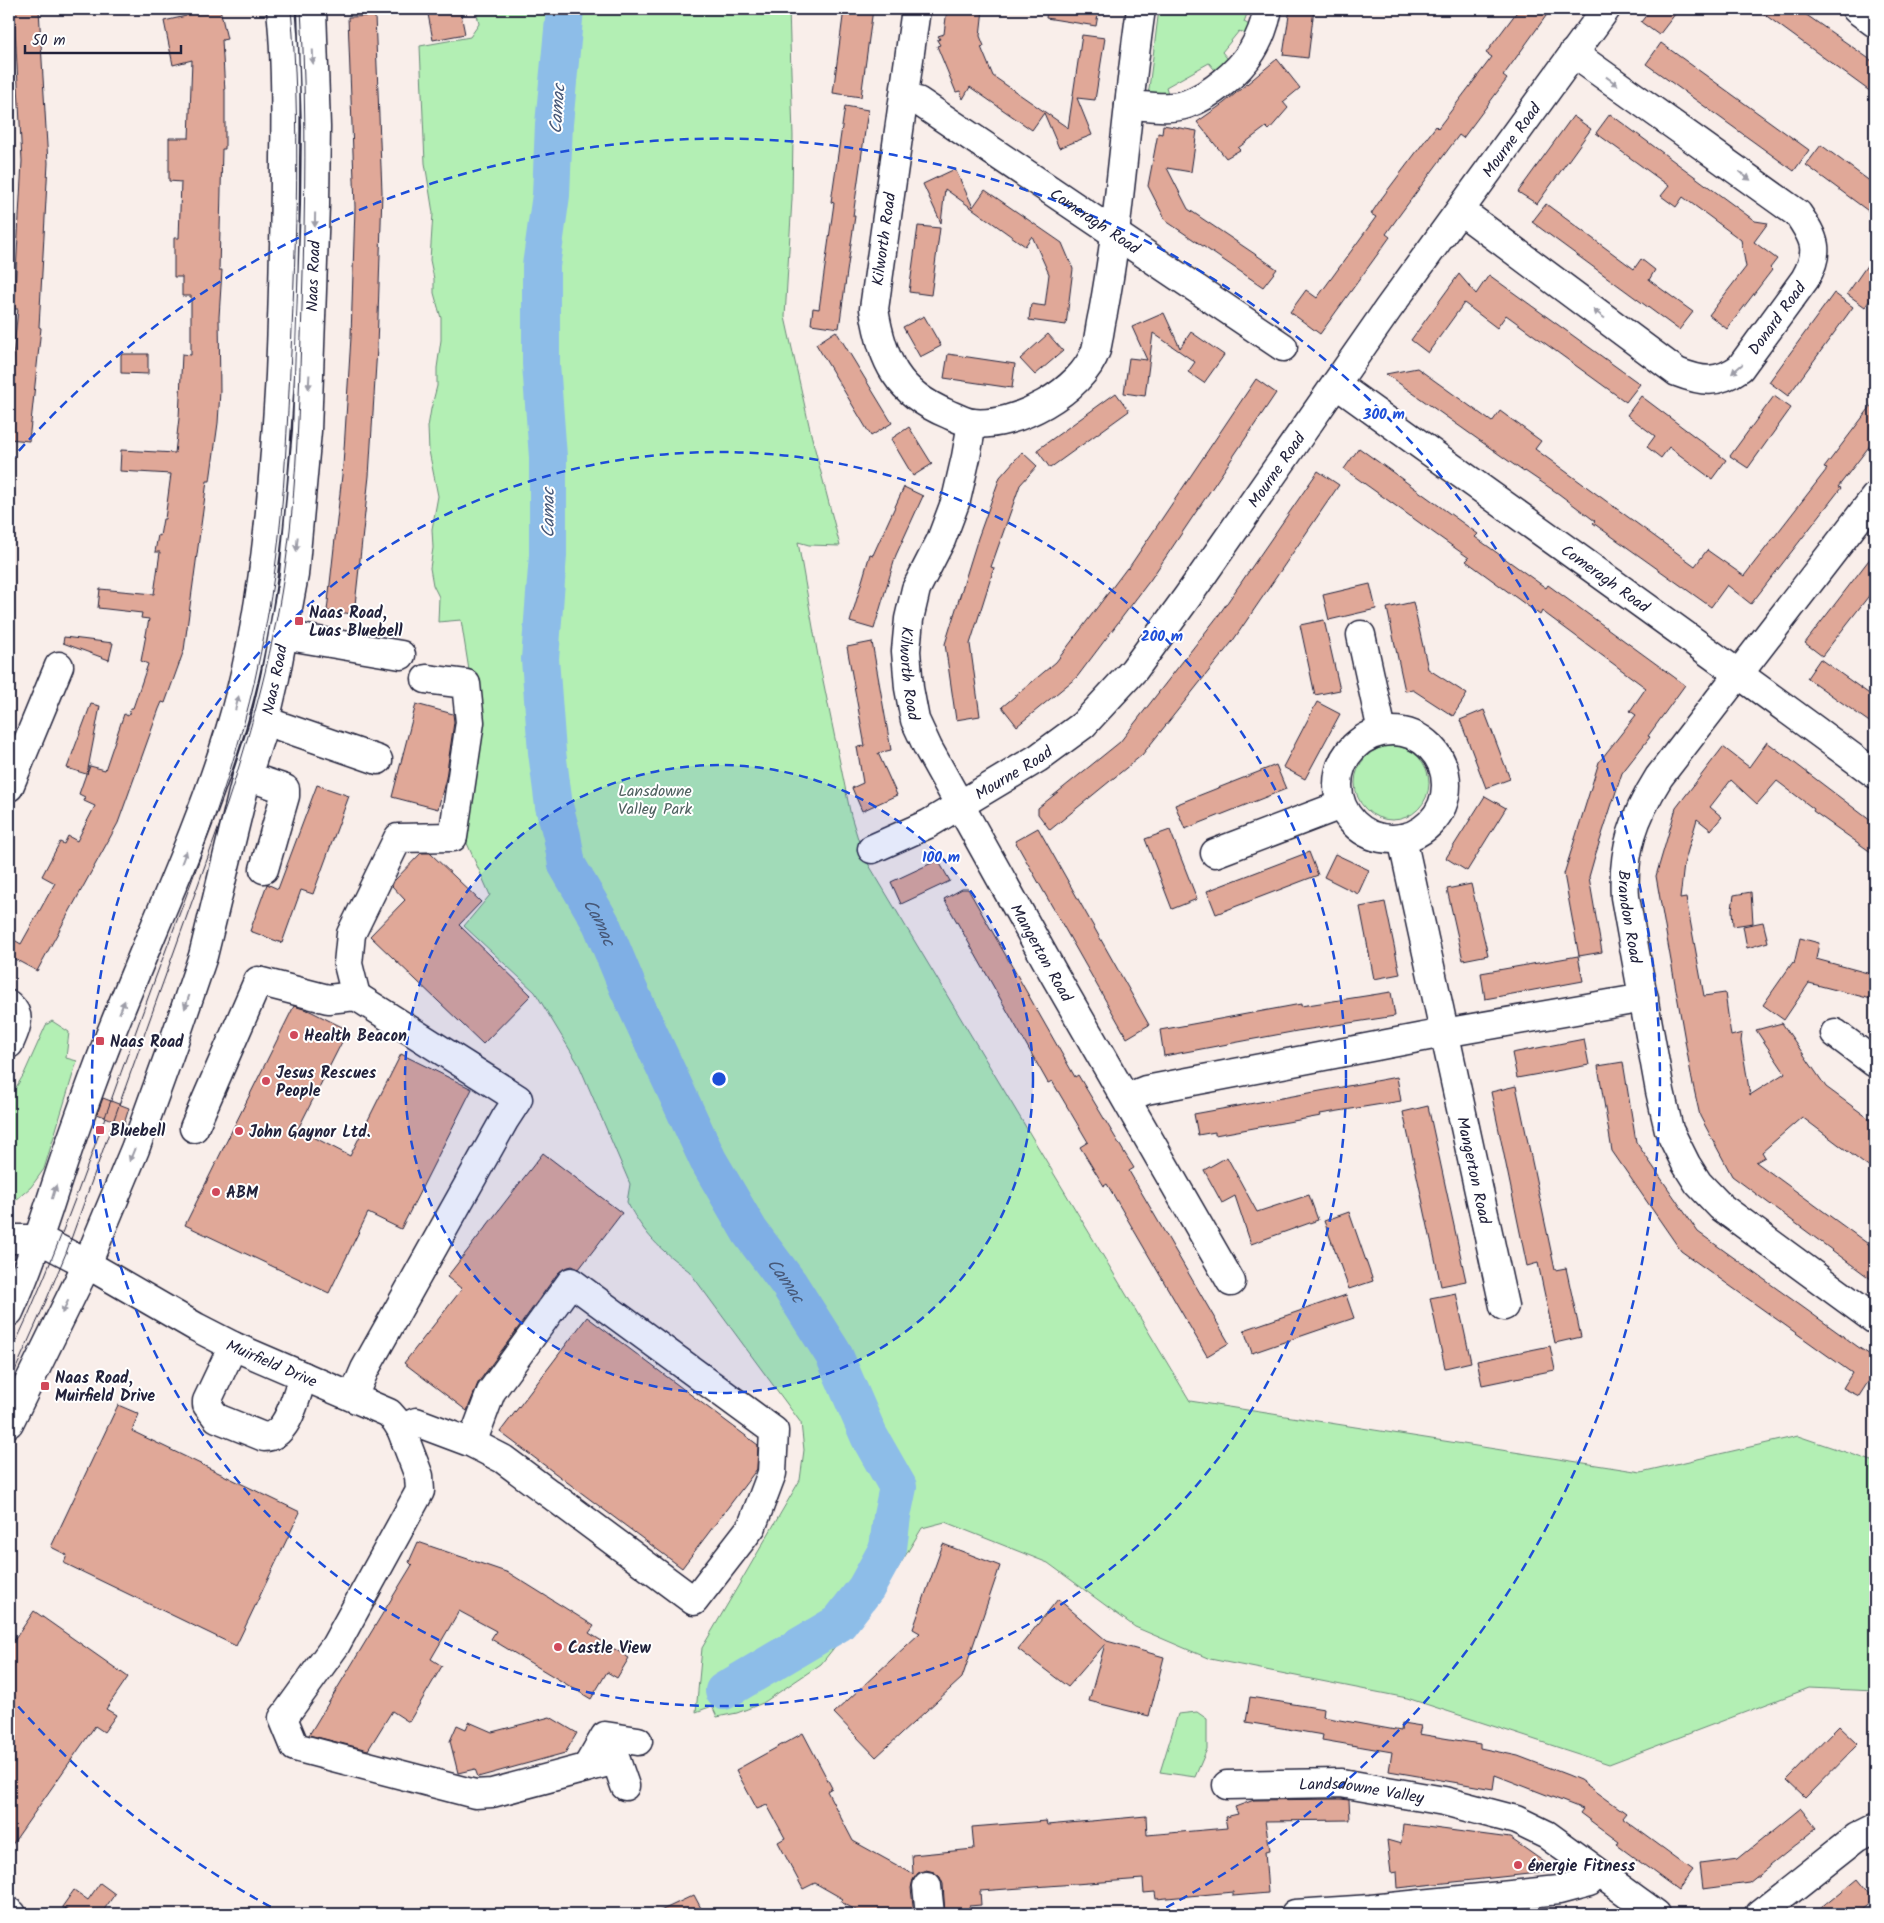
<svg xmlns="http://www.w3.org/2000/svg" width="1884" height="1923" font-family="Kalam,sans-serif">
<style>
.green{fill:#b3efb4;stroke:#6a8878}
.lines{fill:none;stroke-linecap:round;stroke-linejoin:round}
.river{stroke:#8dbde8;stroke-width:38}
.building{fill:#e0a898;stroke:#22223b}
.minor-casing{stroke:#22223b;stroke-width:31}
.major-casing{stroke:#22223b;stroke-width:31}
.minor{stroke:#fff;stroke-width:28}
.major{stroke:#fff;stroke-width:28}
.tram{stroke:#22223b;stroke-width:1}
.oneway{fill:#9c9ca7}
.ring{fill:none;stroke:#1d4ed8;stroke-width:2.5;stroke-dasharray:9 6}
.poi-dot{fill:#d1495b;stroke:#fff;stroke-width:2}
.labels{text-anchor:middle;stroke-width:4;stroke-linejoin:round;paint-order:stroke}
.street-label{font-size:16px;fill:#22223b;stroke:#fff}
.poi-label{font-size:16px;font-weight:bold;fill:#22223b;stroke:#fff;text-anchor:start}
.park-label{font-size:16px;fill:#4e605f;stroke:#fff}
.water-label{font-size:18px;font-style:italic;fill:#475878;stroke:#fff}
.centre{fill:#1d4ed8;stroke:#fff;stroke-width:2.5}
.ring-label{font-size:15px;text-anchor:middle;font-weight:bold;fill:#1d4ed8;stroke:#fff;stroke-width:4;stroke-linejoin:round;paint-order:stroke}
</style>
<rect width="100%" height="100%" fill="#f9eeea"/>
<filter id="ink" filterUnits="userSpaceOnUse"><feTurbulence type="fractalNoise" baseFrequency=".02" numOctaves="2"/><feDisplacementMap in="SourceGraphic" scale="10" xChannelSelector="R" yChannelSelector="G"/><feConvolveMatrix kernelMatrix="1 2 1 2 8 2 1 2 1" color-interpolation-filters="sRGB"/></filter>
<g filter="url(#ink)">
<path class="green" d="M476,9h313l4,127 -1,63 -7,118 26,117 29,112 -31,-1 -11,-3 20,114 33,160 12,39 327,546 451,71 157,-36 77,26v229l-66,-3 -200,76 -202,-66 -197,-39 -75,-32 -87,-64 -103,-41 -23,6 -44,73 -30,27 -3,6 -24,30 -58,39 -26,10 -20,4 -5,-11 -16,6 6,-64 98,-168 4,-30 -3,-27 -112,-152c-29,-21 -45,-37 -62,-69l3,-18 -51,-119 -44,-73 -71,-66 26,-31 -24,-54 9,-133 -14,-88 -23,2 1,-25 -6,-12 -3,-17 3,-20 -1,-19 6,-33 -9,-45 -1,-24 3,-18 6,-23v-18l4,-28v-22l-7,-25v-14l-4,-19 3,-47 -8,-50 -5,-117 50,-9 9,-13z
M1159,9h102l-13,2 -4,11 11,6 -5,9 -11,-6 -17,21 10,12 -13,11 -10,-12 -43,24 4,13 -22,-4z
M1355 783a37 37 0 1 1 74 0a37 37 0 1 1-74 0Z
M52,1021l17,11 -3,26 11,3 -33,108 -13,18 -15,13 -7,4v-105l15,-25 22,-49z
M1197,1712l10,7v30l-12,28 -35,-5 18,-58z"/>
<g class="lines">
<path class="river" id="s1" d="M565,9l-11,115 -3,71 -10,71v98l7,93v98l-8,104 7,93 7,54 8,30 5,29 34,58 27,65 80,172 42,72 39,52 45,71 35,81 29,51 -6,29 -4,32 -22,40 -27,35 -115,68"/>
</g>
<path class="building" d="M14,9h25l9,154 -9,164 2,1 -12,113 -20,-2v-43l9,-87h-4l8,-148z
M184,9h36l7,30 -5,1 3,52v57h-3l-3,121h3l-3,47 1,74 -2,32 -8,58h-3l-23,169 -19,53 -3,-1 -3,7 -41,114 -81,148 -28,-15v-19l12,7 34,-61 -13,-7 18,-34 4,2 4,-8 9,5 18,-35 -11,-5 1,-4 -6,-3 7,-20 -19,-6 24,-64 9,2 -13,68 3,-8 15,4 19,-56 4,2 3,-8h2l15,-44 -7,-3 8,-42 -8,-1 1,-5 -44,-5 2,-19 54,5 6,-42h-5l3,-17 2,1 3,-17h2l6,-45 -51,-3 1,-21 54,3 4,-35 3,-64 9,1v-59h-9v-19h-8v-39h5l2,-56 -12,-1v-43h20l3,-78 -19,5 -9,-44 22,-5z
M427,9h33l5,25 -32,6z
M844,9h29l-12,88 -28,-4z
M947,9h36l-3,27 4,10 -3,1 12,29 75,52 14,-93 23,3 -10,62 -18,-2 15,37 -33,13 -15,-35 -12,17 -62,-43 -7,12 -3,-8 -4,1 -19,-46 3,-1 -3,-5 3,-1 -2,-3 6,-2z
M1047,9h52l-3,17 -50,-8z
M1290,9h24l-6,49 -25,-3z
M1519,9h32l-48,67 4,3 -44,59 -4,-3 -58,78 -15,21 4,3 -70,97 -30,-22 16,-22 11,8 59,-81 -5,-3 10,-15 55,-73 2,2 54,-71 -6,-4z
M1651,9h28l-20,26 -18,-13z
M1757,9h41l53,37 24,17v32z
M375,16l7,176 -5,156 -8,128 -15,138 -27,-3 16,-145 8,-129 4,-130 -7,-190z
M1661,43l148,107 -15,21 -148,-107z
M1277,59l23,29 -17,14 5,6 -19,22 -3,-3 -28,21 2,2 -14,8 -29,-36 27,-19z
M845,106l23,4 -15,106h2l-16,112 -28,-4 2,-16 6,1 15,-106 -3,-1z
M1610,114l145,107 13,2 -14,19 23,17 -7,9 2,2 -45,59 -18,-14 37,-48 -5,-27 -58,-43 -7,10 -15,-11 8,-10 -73,-53z
M1573,116l18,13 -54,75 -19,-12z
M1163,125l34,6 -6,41 -24,-4 21,41 89,60 -14,18 -97,-66 -18,-35 10,-53 4,1z
M1821,145l54,40v31l-69,-51z
M955,169l18,38 12,-17 77,53 11,26 -7,56 -37,-5 2,-16 14,2 4,-32 -17,-38 -7,10 -80,-57 -4,34 -18,-39z
M1546,204l88,65 7,-10 14,11 -6,10 44,32 -14,18 -147,-108z
M918,226l22,2 -9,67 -22,-3z
M1875,254v39l-10,14 -18,-13z
M1459,274l17,20 13,-19 151,109 -14,18 -120,-87 -9,13 -33,-25 -36,50 -17,-13z
M1834,293l19,14 -65,89 -19,-14z
M1164,313l16,35 11,-16 33,23 -20,28 -16,-11 7,-10 -42,-29 -8,63 -21,-3 5,-35 18,2 -15,-33z
M924,316l17,30 -21,11 -17,-30z
M836,331l56,92 -21,13 -55,-92z
M1048,334l15,17 -28,24 -15,-16z
M121,354h27v20l-27,-1z
M948,354l67,10 -3,24 -68,-10z
M1417,368l75,54 8,-11 41,30 -6,8 160,117 12,-16 37,26 83,-107 -3,-1 51,-67v38l-37,48 3,1 -90,116 -24,-19 -16,22 -118,-84 2,-2 -36,-27 -34,-23 -1,1 -138,-98z
M1256,379l20,14 -125,186 -74,98 -60,49 -15,-19 54,-45 71,-94 1,1z
M1116,393l13,18 -79,57 -13,-18z
M1641,396l85,64 -14,19 -43,-32 -8,11 -14,-11 8,-11 -28,-21z
M1774,396l17,12 -43,60 -18,-12z
M909,427l23,37 -19,12 -22,-37z
M1359,448l119,86 -3,3 71,51 2,-3 137,100 -37,51 2,1 -28,36 -27,83 -6,21 13,75 -23,4 -15,-82 35,-112 37,-47 -6,-4 16,-23 -104,-77 -2,4 -74,-54 3,-3 -125,-89z
M1022,452l15,14 -17,19 -29,82 3,1 -24,76 10,72 -24,4 -11,-76 33,-106 22,-61z
M1318,471l21,14 -107,157 -90,113 -92,75 -12,-16v-6l82,-66 98,-126z
M904,487l19,9 -27,59 -22,74 -24,-7 20,-68 3,1z
M1875,552v36l-53,68 -17,-13z
M1370,584l6,25 -47,11 -6,-25z
M1413,602l15,67 39,25 -14,22 -40,-26 -8,1 -18,-83z
M1324,620l16,70 -25,5 -15,-70z
M64,637l49,6 -4,17 -46,-17z
M872,642l19,108 -13,3 19,42 -35,16 -10,-23 11,-5 -6,-36 8,-1 -18,-99z
M1820,659l55,39v28l-68,-48z
M1317,702l23,12 -35,65 -22,-12z
M416,704l37,10 1,8 -8,56 -8,31 -46,-12z
M1484,710l26,69 -24,9 -26,-68z
M1767,742l108,82v31l-62,-44 1,-2 -37,-28 -20,23 -26,-24 -21,27 12,10 -11,13 -14,-11 -13,45 -4,35 6,-1 18,98 21,-3 6,43 11,-3 -1,8 9,54 35,-22 -29,-43 26,-7 44,64 49,36v49l-73,-55 -40,35 3,5 -9,5 119,87v33l-143,-106 -32,-60 -8,-36 -36,-204 20,-68 47,-61 26,20z
M1276,765l10,24 -101,40 -10,-24z
M317,785l32,11 -36,98 -12,-4 -19,53 -32,-12 17,-47 11,5z
M1485,796l21,12 -39,63 -21,-13z
M1038,828l111,197 -22,13 -112,-197z
M1170,830l27,69 -25,10 -27,-70z
M1309,852l9,23 -102,39 -9,-23z
M421,853h9l51,49 -22,23 72,70 -48,49 -113,-108 35,-36 -13,-14 2,-5z
M1335,854l34,16 -11,24 -34,-17z
M938,860l12,21 -49,23 -10,-22z
M1471,884l17,71 -25,5 -16,-71z
M962,889h6l107,188 3,-2 46,77 10,16 -5,3 100,172 -22,13 -100,-172 -3,2 -24,-39 8,-5 -36,-61 -4,2 -104,-184z
M1751,892l2,31 -20,3 -1,-17 2,-14z
M1385,902l15,72 -26,5 -14,-72z
M1763,922l5,20 -21,6 -4,-22z
M1800,938l19,5 -3,16 59,16v25l-66,-17 -25,37 -21,-15 30,-43 1,2z
M1578,956l5,25 -98,18 -4,-26z
M1391,992l4,24 -98,15 -133,25 -4,-26 141,-26v2z
M294,1006l16,5 38,19 -50,99 52,27 51,-102 71,35 -71,140 -33,-16 -39,80 -144,-68z
M1584,1039l5,26 -72,13 -5,-25z
M1623,1062l13,80 62,90 163,117 14,9v28l-7,-4 -9,14 -16,-8 9,-15 -171,-122 -69,-100 -14,-85z
M1397,1077l4,24 -81,13 1,2 -106,19v-3l-17,3 -4,-21z
M1516,1086l39,184 11,-2 15,69 -26,6 -17,-80 -11,3 -36,-174z
M103,1098l26,10 -5,16 -27,-10z
M1428,1106l38,175 -25,5 -38,-174z
M543,1153l79,60 -43,56 -7,-3 -7,2 -7,5 -80,110 -11,28 -63,-48 58,-74 -15,-12z
M1227,1157l30,55 52,-17 9,25 -67,24 -16,-48 -13,7 -18,-33z
M1349,1212l24,69 -24,8 -25,-68z
M1456,1293l15,69 -26,6 -15,-70z
M1346,1295l8,23 -102,35 -8,-23z
M587,1317l171,128 -1,24 -75,99 -182,-136z
M1550,1346l5,24 -73,15 -5,-24z
M118,1405l21,9 -7,17 168,81 -64,134 -172,-83 3,-8 -16,-8z
M418,1542l91,31 85,53 -5,7 40,25 -12,20 -10,-6 -16,27 -100,-60 5,-8 -37,-20 -28,48 11,7 -33,56 -17,-11 -24,39 -59,-15 103,-170 -3,-3z
M943,1544l57,22 -38,112 -86,79 -42,-44 86,-80 -7,-4z
M1058,1599l49,42 57,16 -15,59 -60,-15 16,-57 -37,43 -50,-38z
M34,1611l94,66 -22,32 10,6 -12,17 -9,-6 -86,123v-201z
M1250,1697l74,12 -1,8 78,14 1,-8 19,3 -2,8 61,10v4l38,8 50,19 12,5 46,33 -4,5 71,52 -15,20 -61,-45 2,-3 -39,-29 3,-4 -88,-34 -2,14 -104,-18 3,-19 -70,-12 1,-5 -77,-13z
M550,1717l27,16 -12,20 -87,24 -3,-8 -17,4 -8,-32 7,-16 9,4 3,-7 23,10z
M1839,1726l19,18 -53,54 -19,-18z
M803,1733l29,55 -5,3 26,50 60,33 -1,-19 62,-6 -2,-22 74,-6 1,4 99,-9 1,19 80,-7 -2,-11 13,-3 -3,-7 19,-7 86,-1 9,1 1,20 -85,1 5,29 -5,1 3,42 -35,3v-4l-77,7 -1,-7 -11,1 -1,-14 -163,12 1,14 -12,1 1,6 -25,2 -2,-30 -3,-7 -6,-5 -8,-2 -8,3 -5,7 -2,8 3,26h-51l-22,-12 2,-3 -28,-16 -12,6 -25,-47 7,-4 -18,-33 -10,4 -21,-39z
M1801,1808l16,20 -68,55 -46,6 -3,-25 38,-5z
M1403,1824l107,14 47,33 -159,17 -1,-16 -6,1 -4,-33 14,4z
M1858,1878l17,21 -14,11 -5,4h-42z
M100,1883l15,11 -12,17 5,3h-35l-11,-7 12,-17 14,10z
M694,1895l10,19h-50z"/>
<g class="lines">
<g class="minor-casing">
<g id="minor">
<path d="M916,9l-42,300c8,51 23,84 74,105 7,3 17,8 24,9 43,5 110,-32 124,-73 3,-12 4,-25 7,-37 6,-33 11,-65 14,-98 8,-69 14,-138 24,-206"/>
<path d="M1856,9l19,14"/>
<path id="s2" d="M904,99l14,2 365,246"/>
<path d="M1129,105c18,1 41,5 58,-1 24,-9 51,-31 65,-53 8,-13 13,-27 16,-42"/>
<path id="s3" d="M1461,211l216,161c26,10 40,12 63,-4l65,-89c16,-28 10,-40 -7,-65l-225,-161"/>
<path id="s4" d="M1336,384c180,130 361,258 539,390"/>
<path id="s5" d="M972,423l-6,34 -10,43 -15,40 -25,49 -7,30 -3,32 3,37 6,32 13,28 127,228 176,306"/>
<path id="s6" d="M1875,497l-216,280c-25,40 -37,73 -34,120l35,194 9,39 17,34 12,19 23,24 154,113"/>
<path d="M283,635l118,20"/>
<path d="M1361,635l21,96"/>
<path d="M265,721l113,39"/>
<circle cx="1392" cy="785" r="54"/>
<path d="M247,776l38,13v7l-21,73"/>
<path d="M9,787l50,-121"/>
<path id="s7" d="M1402,838l102,468"/>
<path id="s8" d="M872,849l56,-25 110,-66 45,-33 51,-55 54,-74 200,-287 218,-300"/>
<path d="M1215,853l126,-48"/>
<path d="M356,996l-8,-32 3,-30 47,-96 55,-1 17,-115 -4,-38 -40,-5"/>
<path d="M9,1005c14,12 6,25 0,39"/>
<path d="M1835,1033l40,30"/>
<path d="M1126,1098l20,-8 298,-57 200,-35"/>
<path d="M194,1128l64,-147 70,18 28,-3 162,103 -13,20 -140,250 -12,28"/>
<path id="s9" d="M9,1239h30l48,25 109,63 37,19 156,67 7,8 5,8 18,47 1,15 -85,155 -52,72 12,29 180,47 17,-1 124,-33 9,26"/>
<path d="M233,1346l-26,55v4l10,13 47,19c24,0 32,-41 39,-61"/>
<path d="M401,1429l15,-7 56,21 19,-51 80,-110 203,149 -2,42 -20,53 -58,75 -191,-142 -31,-16"/>
<path d="M587,1767l18,-31 33,5"/>
<path id="s10" d="M1227,1785l114,-2 103,18 72,19 31,15 109,79"/>
<path d="M927,1886l3,28"/>
<path d="M9,1912l3,2"/>
<path d="M1295,1914l76,-5 188,-19 30,-8 8,-10"/>
<path d="M1760,1914l97,-77 18,-9"/>
</g>
</g>
<g class="major-casing">
<g id="major">
<path d="M9,1312c19,-41 33,-83 47,-127 13,-40 28,-81 43,-121 42,-112 96,-220 131,-334 35,-115 43,-236 50,-355 3,-73 5,-145 5,-217 1,-50 1,-100 -4,-149"/>
<path id="s11" d="M9,1423l78,-159 48,-115 38,-105 30,-88 44,-180 18,-55 10,-43 19,-103 13,-144 8,-226 1,-78 -4,-118"/>
</g>
</g>
<use href="#minor" class="minor"/>
<use href="#major" class="major"/>
<path class="tram" d="M9,1357c50,-105 87,-216 127,-326 41,-115 92,-234 119,-352 8,-36 15,-73 20,-110 10,-72 12,-145 16,-217 5,-114 10,-229 0,-343
M9,1384l34,-76 23,-55 161,-449c26,-79 48,-160 59,-243 12,-82 13,-170 16,-254 3,-99 5,-199 -1,-298"/>
</g>
<defs><path id="oneway-solid" d="M-6-.8H1V-3.2L6.5 0L1 3.2V.8H-6Z" transform="scale(1.25)"/></defs>
<g class="oneway">
<use href="#oneway-solid" transform="translate(313 57) rotate(88)"/>
<use href="#oneway-solid" transform="translate(1612 81) rotate(36)"/>
<use href="#oneway-solid" transform="translate(1745 176) rotate(36)"/>
<use href="#oneway-solid" transform="translate(315 220) rotate(91)"/>
<use href="#oneway-solid" transform="translate(1599 314) rotate(-143)"/>
<use href="#oneway-solid" transform="translate(1737 369) rotate(139)"/>
<use href="#oneway-solid" transform="translate(309 382) rotate(93)"/>
<use href="#oneway-solid" transform="translate(297 544) rotate(95)"/>
<use href="#oneway-solid" transform="translate(237 703) rotate(-76)"/>
<use href="#oneway-solid" transform="translate(184 857) rotate(-69)"/>
<use href="#oneway-solid" transform="translate(187 1002) rotate(109)"/>
<use href="#oneway-solid" transform="translate(122 1007) rotate(-68)"/>
<use href="#oneway-solid" transform="translate(132 1155) rotate(112)"/>
<use href="#oneway-solid" transform="translate(54 1192) rotate(-73)"/>
<use href="#oneway-solid" transform="translate(65 1307) rotate(116)"/>
</g>
</g>
<circle cx="719" cy="1079" r="314" fill="#1d4ed8" fill-opacity=".12"/>
<g class="ring">
<circle cx="719" cy="1079" r="314"/>
<circle cx="719" cy="1079" r="627"/>
<path d="M284 1914A941 941 0 0 1 9 1696M9 462A941 941 0 1 1 1154 1914"/>
</g>
<g class="poi-dot">
<rect x="294" y="616" width="10" height="10" rx="2.5"/>
<circle cx="294" cy="1035" r="5"/>
<rect x="95" y="1036" width="10" height="10" rx="2.5"/>
<circle cx="266" cy="1081" r="5"/>
<rect x="95" y="1125" width="10" height="10" rx="2.5"/>
<circle cx="239" cy="1131" r="5"/>
<circle cx="216" cy="1192" r="5"/>
<rect x="40" y="1381" width="10" height="10" rx="2.5"/>
<circle cx="558" cy="1647" r="5"/>
<circle cx="1518" cy="1865" r="5"/>
</g>
<g class="labels">
<g class="street-label">
<text dy="6" stroke="none"><textPath href="#s8" startOffset="971">Mourne Road</textPath></text>
<text dy="6" stroke="none"><textPath href="#s2" startOffset="228">Comeragh Road</textPath></text>
<text transform="translate(883 239) rotate(-82)" y="6">Kilworth Road</text>
<text dy="6" stroke="none"><textPath href="#s11" startOffset="1198">Naas Road</textPath></text>
<text dy="6" stroke="none"><textPath href="#s3" startOffset="398">Donard Road</textPath></text>
<text dy="6" stroke="none"><textPath href="#s8" startOffset="566">Mourne Road</textPath></text>
<text dy="6" stroke="none"><textPath href="#s4" startOffset="332">Comeragh Road</textPath></text>
<text dy="6" stroke="none"><textPath href="#s5" startOffset="262">Kilworth Road</textPath></text>
<text dy="6" stroke="none"><textPath href="#s11" startOffset="792">Naas Road</textPath></text>
<text dy="6" stroke="none"><textPath href="#s8" startOffset="161">Mourne Road</textPath></text>
<text dy="6" stroke="none"><textPath href="#s6" startOffset="501">Brandon Road</textPath></text>
<text dy="6" stroke="none"><textPath href="#s5" startOffset="574">Mangerton Road</textPath></text>
<text dy="6" stroke="none"><textPath href="#s7" startOffset="340">Mangerton Road</textPath></text>
<text dy="6" stroke="none"><textPath href="#s9" startOffset="294">Muirfield Drive</textPath></text>
<text dy="6" stroke="none"><textPath href="#s10" startOffset="135">Landsdowne Valley</textPath></text>
</g>
<g class="poi-label">
<text x="309" y="618">Naas Road,<tspan x="309" dy="18">Luas Bluebell</tspan></text>
<text x="304" y="1041">Health Beacon</text>
<text x="110" y="1047">Naas Road</text>
<text x="276" y="1078">Jesus Rescues<tspan x="276" dy="18">People</tspan></text>
<text x="110" y="1136">Bluebell</text>
<text x="249" y="1137">John Gaynor Ltd.</text>
<text x="226" y="1198">ABM</text>
<text x="55" y="1383">Naas Road,<tspan x="55" dy="18">Muirfield Drive</tspan></text>
<text x="568" y="1653">Castle View</text>
<text x="1528" y="1871">énergie Fitness</text>
</g>
<g class="park-label">
<text x="655" y="796">Lansdowne<tspan x="655" dy="18">Valley Park</tspan></text>
</g>
<g class="water-label">
<text transform="translate(557 109) rotate(-86)" y="6">Camac</text>
<text transform="translate(548 513) rotate(-90)" y="6">Camac</text>
<text dy="6" stroke="none"><textPath href="#s1" startOffset="926">Camac</textPath></text>
<text dy="6" stroke="none"><textPath href="#s1" startOffset="1331">Camac</textPath></text>
</g>
</g>
<circle cx="719" cy="1079" r="8" class="centre"/>
<g class="ring-label">
<text x="1384" y="419">300 m</text>
<text x="1162" y="641">200 m</text>
<text x="941" y="862">100 m</text>
</g>
<rect width="1884" height="1923" fill="none" stroke="#fff" stroke-width="30"/>
<rect x="15" y="15" width="1854" height="1893" fill="none" stroke="#22223b" stroke-width="2" filter="url(#ink)"/>
<path d="M25 45v8h156v-8" fill="none" stroke="#22223b" stroke-width="2.5"/>
<text x="32" y="45" font-size="15" fill="#22223b" stroke="#ffffff" stroke-width="4" paint-order="stroke">50 m</text>
</svg>
